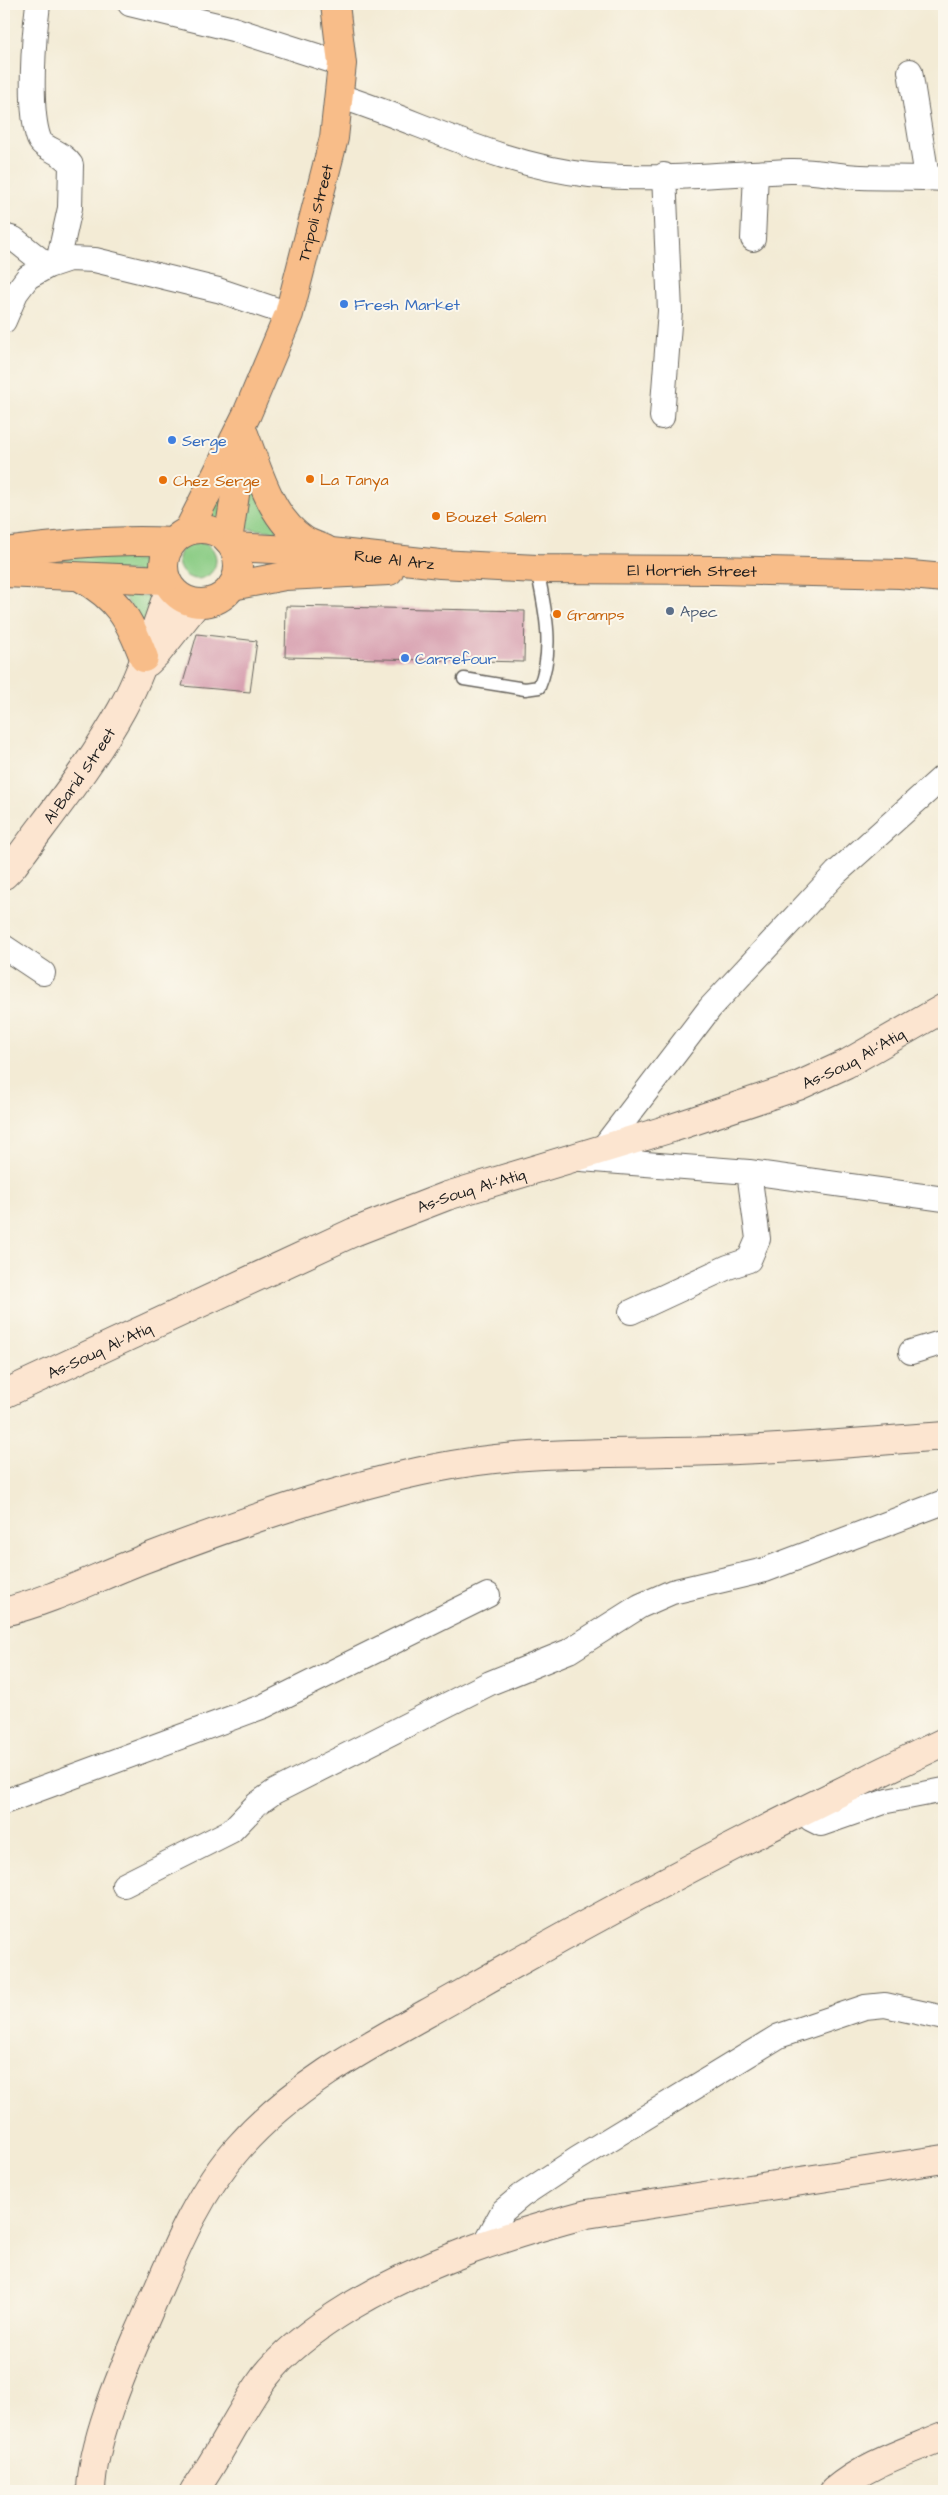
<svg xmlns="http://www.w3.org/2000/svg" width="948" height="2495" font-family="'Architects Daughter',sans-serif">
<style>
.green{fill:#8acc84;stroke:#537450}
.building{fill:#d8a1b1}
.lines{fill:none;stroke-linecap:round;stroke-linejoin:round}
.lane-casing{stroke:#67645d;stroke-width:15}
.street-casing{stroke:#67645d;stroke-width:26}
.secondary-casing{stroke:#67645d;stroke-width:30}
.primary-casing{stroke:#67645d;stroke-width:30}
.lane{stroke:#fff;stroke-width:12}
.street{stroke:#fff;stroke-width:24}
.secondary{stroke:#fce5d0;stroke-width:28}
.primary{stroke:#f8bd89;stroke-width:28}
.shop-dot{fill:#3f7fe0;stroke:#fbf7ec;stroke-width:2}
.food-dot{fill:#e8710a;stroke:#fbf7ec;stroke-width:2}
.service-dot{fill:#5c6f8a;stroke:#fbf7ec;stroke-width:2}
.labels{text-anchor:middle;stroke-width:4;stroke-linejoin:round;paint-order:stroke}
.street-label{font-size:16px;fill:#1c1c1c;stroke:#fbf7ec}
.shop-label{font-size:16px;fill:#366cbe;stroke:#fbf7ec;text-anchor:start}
.food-label{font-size:16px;fill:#c56008;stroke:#fbf7ec;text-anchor:start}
.service-label{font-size:16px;fill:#4e5e75;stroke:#fbf7ec;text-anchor:start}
</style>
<rect width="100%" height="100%" fill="#fbf7ec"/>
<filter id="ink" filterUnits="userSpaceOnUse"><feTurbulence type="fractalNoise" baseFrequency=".02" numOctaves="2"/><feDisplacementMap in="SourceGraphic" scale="10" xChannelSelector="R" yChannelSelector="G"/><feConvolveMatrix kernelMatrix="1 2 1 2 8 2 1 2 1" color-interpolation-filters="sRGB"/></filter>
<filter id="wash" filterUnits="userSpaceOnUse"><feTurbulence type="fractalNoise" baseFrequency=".0096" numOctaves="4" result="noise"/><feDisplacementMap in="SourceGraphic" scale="20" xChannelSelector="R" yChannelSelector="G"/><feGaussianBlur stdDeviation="1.12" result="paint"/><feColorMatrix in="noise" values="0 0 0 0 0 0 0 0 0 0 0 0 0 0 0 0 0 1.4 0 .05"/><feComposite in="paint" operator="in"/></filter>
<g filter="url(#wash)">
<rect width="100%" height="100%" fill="#f3ebd5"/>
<path class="green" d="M242,457l36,75 -36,-4z
M225,480v45l-25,-8z
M178 560a19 19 0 1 1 38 0a19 19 0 1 1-38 0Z
M149,550v23l-145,-9z
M121,593l40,5 -16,28z"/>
<g id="blocks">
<path class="building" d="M286,606l239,5 -1,51 -239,-5z
M197,634l60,7 -7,51 -68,-6z"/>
</g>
</g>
<g filter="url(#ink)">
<use href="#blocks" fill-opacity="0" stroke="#67645d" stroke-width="1"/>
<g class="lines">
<g class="lane-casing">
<path id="lane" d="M464,679l61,10 14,-2c16,-37 6,-79 -2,-118"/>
</g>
<g class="street-casing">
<path id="street" d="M38,4c-4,32 -10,105 1,135 4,10 23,12 32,26l-1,43 -12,54
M130,4l103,25 109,35
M910,71l17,106
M339,96c82,26 163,70 251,79 66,6 134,-1 200,-4 24,-1 48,5 71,6 28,1 56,0 83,2
M4,236l10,3 34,27
M753,239l3,-66
M4,321l12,-28 12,-16 20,-11 21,-7 26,1 123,30 71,24
M662,417l8,-106 -6,-136
M4,947l39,26
M603,1148l107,-140 126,-135 108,-97
M581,1159l168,13 195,27
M631,1312l97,-45 21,-7 9,-21 -9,-67
M911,1352l33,-10
M4,1802l260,-96 224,-111
M808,1809l3,10 10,5 66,-23 57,-11
M124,1885l107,-54 26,-27 17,-12 216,-109 79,-32 71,-45 32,-14 93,-22 179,-68
M485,2244l18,-33 18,-15 56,-37 202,-123 86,-29 20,-2 59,13"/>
</g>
<g class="secondary-casing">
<g id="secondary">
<path d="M148,662l10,-10 39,-49"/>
<path id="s1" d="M4,875l9,-9c37,-51 79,-102 109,-157 21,-38 33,-81 48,-121"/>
<path id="s2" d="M4,1394l350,-162 93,-36 225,-68 126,-42 48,-22 98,-56"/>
<path d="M4,1612c49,-12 93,-35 140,-53 95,-36 193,-71 292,-91 77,-16 154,-14 232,-16 92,-1 185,-9 276,-16"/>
<path d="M91,2491c1,-47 30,-116 49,-160 28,-62 52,-132 99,-184 62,-70 147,-110 226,-155 157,-90 316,-173 479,-250"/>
<path d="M194,2491c26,-36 44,-77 70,-113 23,-30 56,-53 87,-72 74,-44 153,-70 236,-92l357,-55"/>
<path d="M834,2491c32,-27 72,-39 110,-55"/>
</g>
</g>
<g class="primary-casing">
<g id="primary">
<path d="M244,434c14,35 26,84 60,106 6,4 14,6 21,9"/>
<circle cx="201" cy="566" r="37"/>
<path id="s3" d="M188,531l59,-117 42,-100 45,-176 8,-74 -7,-60"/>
<path d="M228,541l16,-106"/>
<path id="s4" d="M233,547l98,5 109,12 97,5 180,1 183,4 44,4"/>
<path d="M4,552c51,-7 115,-14 167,-10"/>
<path d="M4,573l161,7"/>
<path d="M80,577c38,22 49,41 64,81"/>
<path d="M232,586l53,-10 104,-5"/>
</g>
</g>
<use href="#lane" class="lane"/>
<use href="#street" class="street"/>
<use href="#secondary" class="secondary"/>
<use href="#primary" class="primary"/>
</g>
</g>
<g class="shop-dot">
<circle cx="344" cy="304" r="5"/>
<circle cx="172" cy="440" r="5"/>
<circle cx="405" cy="658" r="5"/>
</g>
<g class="food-dot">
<circle cx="310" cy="479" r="5"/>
<circle cx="163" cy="480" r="5"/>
<circle cx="436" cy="516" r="5"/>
<circle cx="557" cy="614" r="5"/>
</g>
<circle class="service-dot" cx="670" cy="611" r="5"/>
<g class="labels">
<g class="street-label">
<text dy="6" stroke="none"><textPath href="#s3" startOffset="344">Tripoli Street</textPath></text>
<text dy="6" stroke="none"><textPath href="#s4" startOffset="162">Rue Al Arz</textPath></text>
<text dy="6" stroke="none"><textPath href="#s4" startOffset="460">El Horrieh Street</textPath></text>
<text dy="6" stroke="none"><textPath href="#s1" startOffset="125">Al-Barid Street</textPath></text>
<text dy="6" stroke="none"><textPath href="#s2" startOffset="915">As-Souq Al-'Atiq</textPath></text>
<text dy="6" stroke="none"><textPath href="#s2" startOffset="510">As-Souq Al-'Atiq</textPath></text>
<text dy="6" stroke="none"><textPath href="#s2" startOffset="105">As-Souq Al-'Atiq</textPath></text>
</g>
<g class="shop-label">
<text x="354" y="310">Fresh Market</text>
<text x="182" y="446">Serge</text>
<text x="415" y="664">Carrefour</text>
</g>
<g class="food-label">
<text x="320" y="485">La Tanya</text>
<text x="173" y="486">Chez Serge</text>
<text x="446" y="522">Bouzet Salem</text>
<text x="567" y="620">Gramps</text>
</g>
<g class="service-label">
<text x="680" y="617">Apec</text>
</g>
</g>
<rect width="948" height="2495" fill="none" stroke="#fbf7ec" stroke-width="20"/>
</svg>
